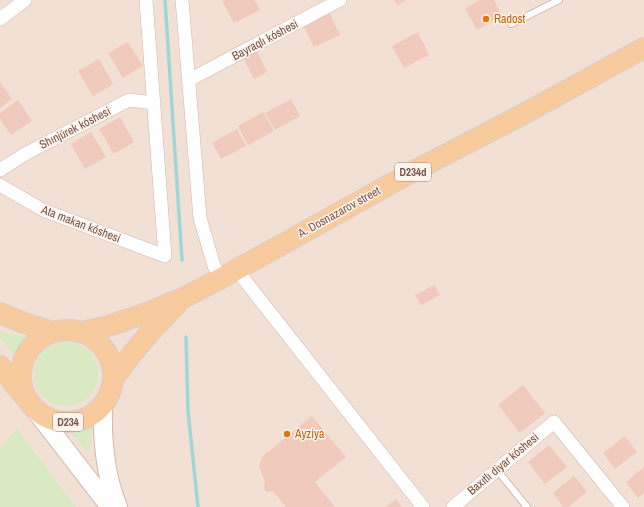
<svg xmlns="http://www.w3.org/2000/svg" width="644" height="507" font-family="'Archivo Narrow',sans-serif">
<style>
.residential{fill:#f3e0d4}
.green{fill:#d8e9c4}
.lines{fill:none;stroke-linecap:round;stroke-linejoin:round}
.stream{stroke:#a0d6d6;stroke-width:3.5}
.building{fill:#f0cabd}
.lane-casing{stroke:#cfb8af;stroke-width:8}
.street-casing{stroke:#cfb8af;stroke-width:14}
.secondary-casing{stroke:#d2b7ac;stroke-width:20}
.primary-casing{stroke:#d8cfcd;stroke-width:22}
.lane{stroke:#fff;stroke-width:6}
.street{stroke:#fff;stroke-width:13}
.secondary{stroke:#fff;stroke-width:18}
.primary{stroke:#f8cb9f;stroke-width:20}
.food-dot{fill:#e8710a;stroke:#fff4eb;stroke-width:1.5}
.labels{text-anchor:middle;stroke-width:3;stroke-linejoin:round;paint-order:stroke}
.shield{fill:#fff4eb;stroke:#9e847b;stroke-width:1}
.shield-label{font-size:11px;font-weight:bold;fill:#74544b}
.food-label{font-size:12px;fill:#c56008;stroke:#fff4eb;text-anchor:start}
.street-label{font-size:12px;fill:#74544b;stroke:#fff4eb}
</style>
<rect width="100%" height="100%" fill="#fcf0e5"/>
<path class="residential" d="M0,0h644v507h-644z"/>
<path class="green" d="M0,332l32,6c-7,8 -11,15 -12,26l-20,-27z
M34 374a32 32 0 1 1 64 0a32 32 0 1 1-64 0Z
M93,423l-4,31 -22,-27 14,1z
M17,429l59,78h-76v-59z"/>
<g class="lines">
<path class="stream" d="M165,0l17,260
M186,337l2,74 10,96"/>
</g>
<path class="building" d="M224,0h31l5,10 -26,13 -12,-22z
M394,0h13l-10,5z
M480,0h14l8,16 -25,14 -12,-22z
M329,12l11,23 -26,12 -11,-22z
M418,32l11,23 -25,13 -12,-22z
M128,42l15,24 -20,12 -15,-25z
M256,49l11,23 -13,7 -12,-23z
M99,59l14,25 -20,12 -15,-25z
M0,82l12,17 -12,9z
M291,99l9,17 -25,14 -10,-17z
M18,100l14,21 -21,14 -11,-16v-6z
M263,112l11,19 -26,14 -10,-19z
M120,117l14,25 -20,12 -15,-25z
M237,129l9,17 -25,13 -9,-16z
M91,132l15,25 -21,12 -14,-25z
M434,285l6,10 -19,10 -6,-10z
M523,385l22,28 -25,20 -22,-28z
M312,416l34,41 -31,25 20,25h-49l-13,-16 -5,1 -3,-2 -1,-5 1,-3 -6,-15 3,-10z
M625,436l12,16 -22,17 -12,-16z
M549,445l18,22 -22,17 -17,-22z
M644,467v26l-6,5 -12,-16z
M574,476l13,16 -19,15h-5l-10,-14z
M396,499l6,8h-17z"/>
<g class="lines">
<g class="lane-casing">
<path id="lane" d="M511,24l48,-24
M497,470l30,37"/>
</g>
<g class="street-casing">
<path id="street" d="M182,0l18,218 14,48 7,12
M0,19l25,-19
M189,80l151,-80
M0,170l25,-16 104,-54 25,3
M0,185l43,25 122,46 -19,-256
M236,269l187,238
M453,507l101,-85 69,85"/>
</g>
<g class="secondary-casing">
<path id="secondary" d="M103,406c-1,34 2,69 15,101
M35,410l75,97"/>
</g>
<g class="primary-casing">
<path id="primary" d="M0,313l24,10 28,9
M21 376a46 46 0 1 1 92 0a46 46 0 1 1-92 0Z
M82,332l26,-6 39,-13 36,-15 44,-23 187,-104 117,-61 113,-62
M0,366l24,30
M114,378c19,-27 39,-50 62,-73"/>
</g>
<use href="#lane" class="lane"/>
<use href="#street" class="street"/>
<use href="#secondary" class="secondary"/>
<use href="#primary" class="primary"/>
</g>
<g class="food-dot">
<circle cx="486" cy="19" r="4"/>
<circle cx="287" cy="434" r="4"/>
</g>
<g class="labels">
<g class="shield">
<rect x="395" y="163" width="36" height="18" rx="3"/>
<rect x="53" y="413" width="30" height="18" rx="3"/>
</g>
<g class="shield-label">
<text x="413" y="176">D234d</text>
<text x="68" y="426">D234</text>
</g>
<g class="food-label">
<text x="494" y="23">Radost</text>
<text x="295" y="438">Ayziya</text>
</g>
<g class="street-label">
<text transform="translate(265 40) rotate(-28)" y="4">Bayraqlı kóshesi</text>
<text transform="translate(75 128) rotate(-27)" y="4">Shınjúrek kóshesi</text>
<text transform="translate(339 212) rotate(-29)" y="4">A. Dosnazarov street</text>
<text transform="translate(81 224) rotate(21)" y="4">Ata makan kóshesi</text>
<text transform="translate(503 464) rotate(-40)" y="4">Baxıtlı diyar kóshesi</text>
</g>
</g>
</svg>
